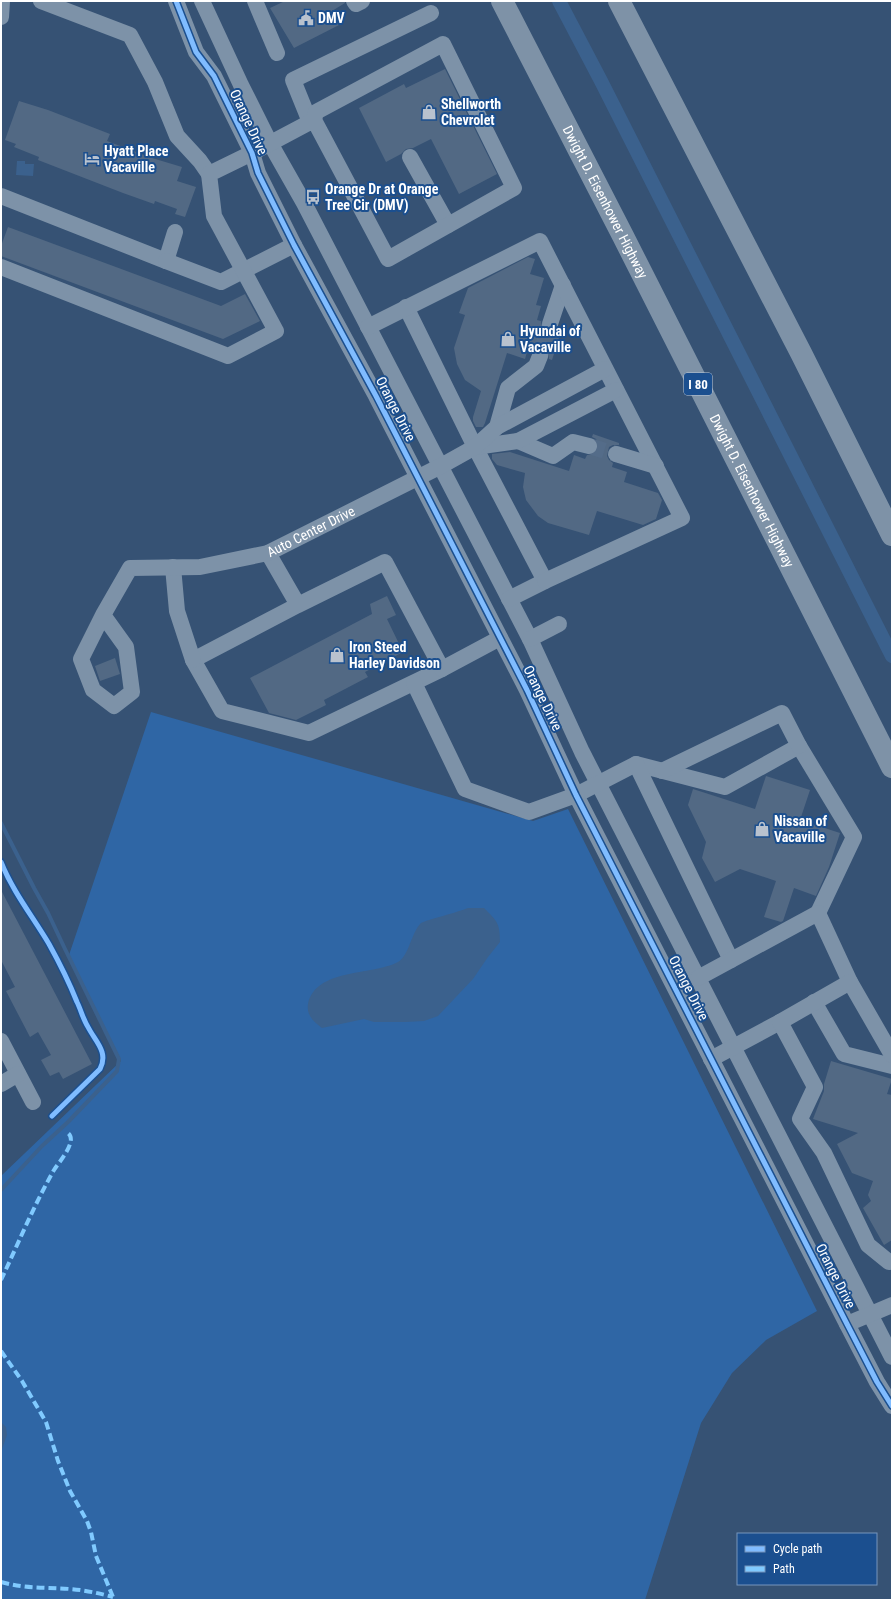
<svg xmlns="http://www.w3.org/2000/svg" width="893" height="1601" font-family="'Roboto Condensed',sans-serif">
<style>
.green{fill:#2f66a5}
.water{fill:#3b618d}
.lines{fill:none;stroke-linecap:round;stroke-linejoin:round}
.stream{stroke:#3b618d;stroke-width:4}
.canal{stroke:#3b618d;stroke-width:14}
.building{fill:#526984}
.minor-tunnel{stroke:#546c89;stroke-width:16;stroke-dasharray:16 8;stroke-linecap:butt}
.minor{stroke:#7d92a8;stroke-width:16}
.highway{stroke:#7e92a7;stroke-width:22}
.quiet{stroke:#80caff;stroke-width:4;stroke-dasharray:8 4;stroke-linecap:butt}
.cycleway-casing{stroke:#1b4f8f;stroke-width:8}
.cycleway{stroke:#80bcff;stroke-width:5}
.labels{text-anchor:middle;stroke-width:4;stroke-linejoin:round;paint-order:stroke}
.shield{fill:#1b4f8f;stroke:#bbcadd;stroke-width:1}
.shield-label{font-size:13px;font-weight:bold;fill:#fff}
.poi-label{font-size:14px;font-weight:bold;fill:#fff;stroke:#1b4f8f;text-anchor:start}
.street-label{font-size:14px;fill:#fff;stroke:#1b4f8f}
</style>
<rect width="100%" height="100%" fill="#365274"/>
<path class="green" d="M151,712l382,109 35,-12 249,502 -51,29 -34,33 -31,50 -56,177h-644v-424l120,-115 -52,-106z"/>
<path class="water" d="M17,161h8v3h9l-1,12 -17,-1z
M468,908h16c13,13 16,15 16,34l-12,15 -15,22 -35,37 -14,5 -18,1h-32l-10,-3 -42,9c-8,-6 -16,-13 -14,-24 8,-36 63,-28 90,-42 11,-6 13,-29 23,-39 5,-3 38,-11 47,-15z
M1,1422l5,5 1,8 -6,17z"/>
<g class="lines">
<path class="stream" d="M1,823l33,65 14,25 17,36 54,110 -2,12 -49,51 -26,24 -41,44"/>
<path class="canal" d="M559,1l42,80 291,575"/>
</g>
<path class="building" d="M285,1h60v2l-13,8 7,14 -45,23 -24,-40z
M445,69l52,105 -38,20 -28,-55 -18,9 -7,1 -5,5 -15,8 -27,-54 45,-24 2,4z
M19,101l29,9 62,24 -3,7 45,17 30,9 -5,14 19,6 -11,30 -10,-3 2,-5 -22,-8 -1,3 -31,-11 -85,-33 1,-3 -25,-10 2,-3 -11,-4z
M8,227l213,79 24,-12 15,27 -37,18 -222,-83v-10z
M528,257l7,2 -5,15 14,4 -8,27 5,1 -4,14 4,1v5l2,4 4,3 9,-2 3,-4 3,1 -10,32 -3,-1 -1,-9 -5,-3 -9,1 -3,5 -4,-1 -2,7 -18,-6 -22,70 -2,4h-7l-3,-6v-4l8,-26 -16,-11 -8,-16 -3,-16 11,-33 -6,-2 9,-25z
M593,434l26,9v2h-6l-4,2 -2,9 2,4 4,3 -1,4 15,5 -3,10 34,11 4,7 -6,19 -13,6 -46,-14 -8,24 -41,-12 -10,-7 -12,-16 -3,-13 2,-14 -28,-8 -5,-6v-5l18,-2 59,19 5,-16 11,4 2,-4h5l4,-3 2,-8 -2,-5 -4,-2z
M387,596l9,19 -9,4 16,33 -38,20 3,5 -44,23 2,5 -30,15 -27,-7 -19,-35 122,-64 -2,-10z
M115,658l5,16 -20,7 -5,-15z
M766,776l44,14 -10,30 40,13 -11,34 -13,29 -22,-8 -11,33 -2,1 -17,-5 12,-36 -36,-12 -25,13 -13,-24 4,-16 -18,-37 5,-16 62,20z
M1,890l91,174 -29,15 -4,-7 -9,4 -9,-16 10,-5 -13,-23 -8,5 -24,-46 9,-4 -14,-27z
M831,1061l61,18 -5,15 5,1v145l-8,5 -21,-37 8,-7 -3,-6 5,-14 -21,-8 -15,-29 21,-11 -45,-14 11,-28v-7z"/>
<g class="lines">
<path class="minor-tunnel" d="M540,356l10,-32
M589,446l27,8"/>
<g class="minor">
<path d="M41,1l89,34 25,47 22,54 23,25 9,13"/>
<path d="M176,1l20,51 18,24 38,77 6,20 36,72 82,151 151,294 49,105 271,529 30,58 15,24"/>
<path d="M202,1l39,84 29,58 34,60 226,436 52,113 310,605"/>
<path d="M255,1l22,52"/>
<path d="M354,1l2,3 6,-3"/>
<path d="M1,17l1,-16"/>
<path d="M310,122l-17,-42 138,-67"/>
<path d="M410,157l38,68"/>
<path d="M1,196l165,65 9,-29"/>
<path d="M166,261l55,21 73,-37"/>
<path d="M1,267l227,89 48,-25 -62,-115 -5,-42 43,-21 62,-33 74,139 126,-71 -71,-144 -127,68 -2,8"/>
<path d="M406,307l69,140 70,134 -36,18"/>
<path d="M550,324l13,-39"/>
<path d="M368,327l172,-86 142,277 -137,63"/>
<path d="M497,427l11,-39 28,-22 4,-10"/>
<path d="M518,441l35,15 20,-14 16,4"/>
<path d="M475,447l43,-6 98,-51"/>
<path d="M616,454l40,12"/>
<path d="M268,553l30,52 87,-43 57,107 -133,64 -87,-22 -29,-51 105,-55"/>
<path d="M173,567l4,44 16,49"/>
<path id="s1" d="M103,615l-22,44 12,31 21,16 18,-14 -6,-45 -23,-32 27,-47 70,-1 68,-14 173,-87 34,-19 22,-20 108,-58"/>
<path d="M530,639l29,-15"/>
<path d="M442,669l58,-31"/>
<path d="M414,683l51,106 64,23 47,-17 60,-31 89,23 74,-41 55,91 -36,76"/>
<path d="M636,764l95,196"/>
<path d="M662,771l120,-58 17,33"/>
<path d="M698,978l120,-65 32,69"/>
<path d="M814,1002l30,52 48,12"/>
<path d="M1,1041l32,61"/>
<path d="M711,1059l69,-37"/>
<path d="M1,1084l17,-10"/>
<path d="M889,1262l-21,-17 -44,-92 -24,-34 15,-32 -35,-65 70,-40 42,73"/>
<path d="M847,1324l45,-19"/>
</g>
<g class="highway">
<path id="s2" d="M502,1l121,235 269,531"/>
<path d="M619,1l182,352 91,182"/>
</g>
<path class="quiet" d="M1,1280c17,-36 33,-75 53,-110 5,-8 24,-29 14,-37
M1,1351l21,30 24,41 12,39 12,30 17,30 4,11 5,24 17,41
M1,1582c25,7 44,5 69,7 14,1 28,4 43,8"/>
<g class="cycleway-casing">
<path id="cycleway" d="M176,1l20,51 18,24 38,77 6,20 36,72 82,151 151,294 49,105 271,529 30,58 15,24
M1,862c12,30 32,55 48,82 10,18 20,38 28,58 4,8 6,17 11,25 7,14 21,25 12,42l-48,47"/>
</g>
<use href="#cycleway" class="cycleway"/>
</g>
<defs>
<g id="civic-bare" transform="scale(1.2)"><path d="M-.6-6.5H3V-4.5H.6V-3L4-1V1h2V6H-6V1h2V-1L-.6-3ZM-1.2 2.5V6h2.4V2.5Z" fill="#b9c2ce" stroke="#1b4f8f" stroke-width="2.5" paint-order="stroke"/></g>
<g id="shop-bare" transform="scale(1.2)"><path d="M-5-2.5h2.3a2.7 3.5 0 0 1 5.4 0H5L5.5 6h-11ZM-1.5-2.5h3a1.5 2.3 0 0 0-3 0Z" fill="#b9c2ce" stroke="#1b4f8f" stroke-width="2.5" paint-order="stroke"/></g>
<g id="hotel-bare" transform="scale(1.2)"><path d="M-6-4.5h1.5V1H6V5H4.5V3h-9V5H-6ZM-4 0a1.8 1.8 0 1 1 3.6 0ZM.5 0V-2.5h3Q6-2.5 6 0Z" fill="#b9c2ce" stroke="#1b4f8f" stroke-width="2.5" paint-order="stroke"/></g>
<g id="bus-bare" transform="scale(1.2)"><path d="M-5-6H5V4H4V6H2V4H-2V6H-4V4H-5ZM-3.5-4V0h7V-4ZM-3.5 1.2v1.5H-2V1.2ZM2 1.2v1.5H3.5V1.2Z" fill="#b9c2ce" stroke="#1b4f8f" stroke-width="2.5" paint-order="stroke"/></g>
</defs>
<g fill-rule="evenodd">
<use href="#civic-bare" x="306" y="18"/>
<use href="#shop-bare" x="429" y="112"/>
<use href="#hotel-bare" x="92" y="159"/>
<use href="#bus-bare" x="313" y="197"/>
<use href="#shop-bare" x="508" y="339"/>
<use href="#shop-bare" x="337" y="655"/>
<use href="#shop-bare" x="762" y="829"/>
</g>
<g class="labels">
<rect class="shield" x="684" y="373" width="28" height="22" rx="3"/>
<g class="shield-label">
<text x="698" y="389">I 80</text>
</g>
<g class="poi-label">
<text x="318" y="23">DMV</text>
<text x="441" y="109">Shellworth<tspan x="441" dy="16">Chevrolet</tspan></text>
<text x="104" y="156">Hyatt Place<tspan x="104" dy="16">Vacaville</tspan></text>
<text x="325" y="194">Orange Dr at Orange<tspan x="325" dy="16">Tree Cir (DMV)</tspan></text>
<text x="520" y="336">Hyundai of<tspan x="520" dy="16">Vacaville</tspan></text>
<text x="349" y="652">Iron Steed<tspan x="349" dy="16">Harley Davidson</tspan></text>
<text x="774" y="826">Nissan of<tspan x="774" dy="16">Vacaville</tspan></text>
</g>
<g class="street-label">
<text transform="translate(249 122) rotate(65)" y="5">Orange Drive</text>
<text dy="5" stroke="none"><textPath href="#s2" startOffset="226">Dwight D. Eisenhower Highway</textPath></text>
<text transform="translate(396 409) rotate(63)" y="5">Orange Drive</text>
<text dy="5" stroke="none"><textPath href="#s2" startOffset="550">Dwight D. Eisenhower Highway</textPath></text>
<text dy="5" stroke="none"><textPath href="#s1" startOffset="458">Auto Center Drive</textPath></text>
<text transform="translate(543 698) rotate(64)" y="5">Orange Drive</text>
<text transform="translate(689 988) rotate(63)" y="5">Orange Drive</text>
<text transform="translate(836 1276) rotate(63)" y="5">Orange Drive</text>
</g>
</g>
<rect width="893" height="1601" fill="none" stroke="#ffffff" stroke-width="4"/>
<rect x="737" y="1533" width="140" height="52" fill="#1b4f8f" stroke="#7695bc"/>
<rect x="745" y="1546" width="20" height="6" fill="#80bcff" stroke="#7695bc"/>
<text x="773" y="1553" font-size="12" fill="#ffffff">Cycle path</text>
<rect x="745" y="1566" width="20" height="6" fill="#80caff" stroke="#7695bc"/>
<text x="773" y="1573" font-size="12" fill="#ffffff">Path</text>
</svg>
